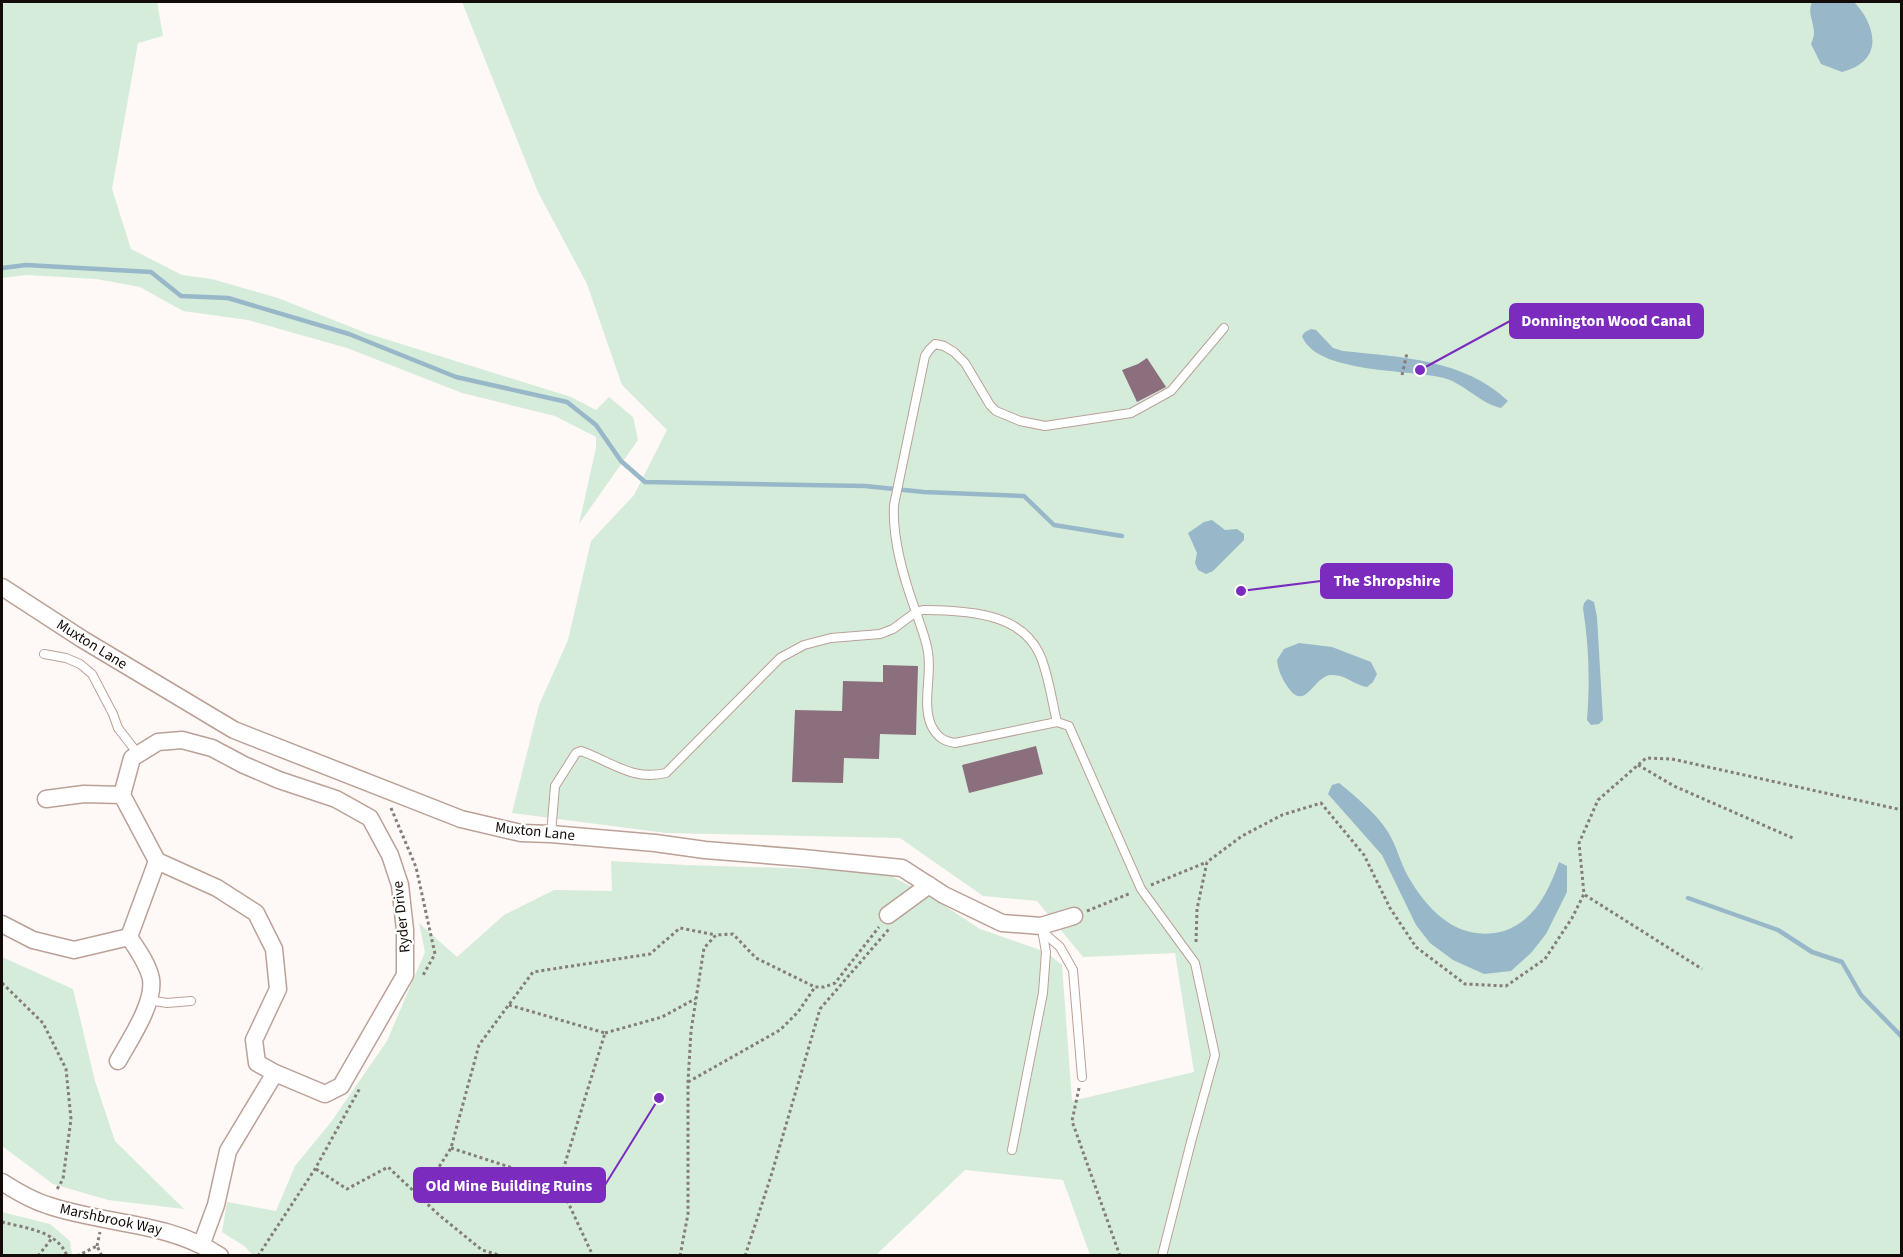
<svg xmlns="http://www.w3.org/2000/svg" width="1903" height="1257" font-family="'Source Sans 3',sans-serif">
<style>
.green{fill:#d5ecdb}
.water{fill:#98b7c8}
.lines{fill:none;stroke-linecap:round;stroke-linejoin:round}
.stream{stroke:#98b7c8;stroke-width:4.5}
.building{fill:#8b6f7d}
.lane-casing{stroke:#bba197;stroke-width:10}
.street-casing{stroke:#bba197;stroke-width:19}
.path{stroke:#847d7a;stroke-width:3;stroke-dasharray:3 3;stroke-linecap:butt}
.lane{stroke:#fff;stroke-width:8}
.street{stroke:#fff;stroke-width:16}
.labels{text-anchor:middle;stroke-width:4.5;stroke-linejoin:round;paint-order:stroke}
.street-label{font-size:15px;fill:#130b07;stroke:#fff}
.leader{fill:none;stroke:#7b2cbf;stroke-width:2}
.callout-dot{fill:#7b2cbf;stroke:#fff;stroke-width:2}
.callout{fill:#7b2cbf;stroke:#7b2cbf;stroke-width:2}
.callout-label{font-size:16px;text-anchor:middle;font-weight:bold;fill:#fff}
</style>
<rect width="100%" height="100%" fill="#fef8f6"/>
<path class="green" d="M2,2h155l6,34 -25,7 -26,146 19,60 51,26 30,4 66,19 88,35 205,64 25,13 13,-13 24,20 5,23 -59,84 17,-76v-11l-41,-21 -93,-23 -115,-45 -99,-28 -65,-9 -43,-24 -44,-8 -70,-4 -24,3z
M462,2h1439v1253h-811l-27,-75 -98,-10 -89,85 -622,1 -10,-10 -22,-14 5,-30 49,9 19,-45 36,-44 56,-81 38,-89 -6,-29 38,34 47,-42 50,-25 58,1 -1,-30 75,4 196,6 54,29 44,29 66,23 16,13 10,136 122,-29 -19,-119 -92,4 -46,-56 -54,-5 -83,-58 -234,-5 -154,-20 27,-108 29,-65 23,-99 43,-46 33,-65 -45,-45 -35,-101 -49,-92z
M2,957l71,32 22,92 20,60 69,68 -76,-9 -55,-16 -51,-38z
M2,1212l48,12 20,17 2,14h-70z"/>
<path class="water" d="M1812,2h42c16,16 29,46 6,62 -5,4 -12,6 -18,8l-21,-8 -10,-20c1,-3 3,-7 3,-11 0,-11 -7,-20 -2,-31z
M1311,329l5,1 17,18 10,3c57,6 121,8 165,50l-7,7c-20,-4 -36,-24 -57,-30 -34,-9 -128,-4 -142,-42l3,-4z
M1212,520l13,10 12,-1 7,5v6l-31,31 -7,3 -8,-4 -3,-7 2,-10 -9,-20 16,-11z
M1588,599l6,3 3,15 6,103 -4,4 -8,1 -4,-5c3,-38 2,-74 -4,-112l1,-5z
M1299,643l33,4 39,15 6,12 -4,8 -6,5c-13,-2 -22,-13 -36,-12 -17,1 -25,35 -41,15 -7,-9 -12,-19 -13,-30l7,-11z
M1339,783c16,13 38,31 49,49 9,14 12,31 21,46 20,34 49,63 91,54 33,-8 49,-41 59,-70l8,4v26l-21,42 -15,19 -20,18 -27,3 -31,-14 -23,-17 -14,-18 -34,-70 -54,-61 4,-9z"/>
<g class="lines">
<path class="stream" d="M2,268l24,-3 125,7 30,24 47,2 121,36 107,43 111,25 29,23 25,36 24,21 220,4 59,6 100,4 30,29 68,11
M1688,898l90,32 34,22 30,10 19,33 41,42"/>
</g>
<path class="building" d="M1147,358l19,29 -29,15 -15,-32 16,-6z
M883,665l35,1 -2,69 -36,-1 -1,25 -35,-1 -1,25 -51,-1 3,-72 47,1 1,-30 40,1z
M1036,746l7,28 -74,19 -7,-28z"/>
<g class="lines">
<g class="lane-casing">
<path id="lane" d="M44,654l22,4 14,6 12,10 21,40 5,14 20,26
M551,834l4,-48 21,-33 5,-2c31,11 51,30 85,22l114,-115 24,-13 27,-7 49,-4 13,-5 23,-17 7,-2c40,1 96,1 116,43 9,18 13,49 18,69
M1043,932l17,15 13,23 9,107
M148,1000l19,3 24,-2
M1012,1150l31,-157 3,-41 -3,-17
M1162,1256l29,-114 24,-87 -20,-92 -54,-74 -72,-163 -12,-4 -102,21c-12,-2 -18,-6 -24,-18 -9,-22 1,-50 -3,-73 -2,-14 -8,-27 -12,-40 -12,-33 -24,-72 -22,-107l31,-149 4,-6 6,-6 9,2 10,6 11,11 25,42 6,6 24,10 25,5 86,-13 40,-22 53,-63"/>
</g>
<g class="street-casing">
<path id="street" d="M2,587l80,52 152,91 227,89 60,14 30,1 104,9 50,7 98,8 99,10 42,27 58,28 39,3 33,-10
M122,795l10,-37 26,-16 24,-2 30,8 32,17 35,15 57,19 34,19 20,37 10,30 5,45v45l-64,111 -16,8 -50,-21 -47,78 -12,54 -14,38
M157,861l60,27 39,25 18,36 4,40 -24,51 3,23 18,10
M888,915l41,-30
M2,924l31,16 41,10 55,-13 28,-76 -35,-66 -38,-1 -38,5
M118,1061c11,-20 37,-58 33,-82 -3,-15 -14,-30 -22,-42
M2,1182c14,9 29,18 45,23 58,20 121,16 173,51"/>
</g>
<path class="path" d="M1402,375l5,-22
M1638,765l36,21 121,53
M391,808l25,59 19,87 -13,23
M1151,885l56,-23
M1585,895l117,74
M1087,911l44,-18
M1196,942l1,-33 10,-47 35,-26 40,-21 39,-12 43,52 26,53 26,39 49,37 41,2 39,-27 27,-41 12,-24 -5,-51 19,-43 48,-42 26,1 230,51
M2,983l41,40 23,46 5,50 -8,60 -7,12
M509,1005l96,28 -46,150 34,73
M605,1033l57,-16 33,-18
M688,1082l92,-52 18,-18 17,-25
M1079,1088l-7,33 48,135
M451,1148l108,35
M316,1169l31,20 41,-22 51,48 43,35 20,6
M420,1197l31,-49 28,-103 54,-73 117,-18 30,-26 36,7
M2,1222c23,6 56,9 65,34
M97,1246l3,-14
M38,1256l15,-19
M77,1256l20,-10 5,10
M258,1256l57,-87 45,-81
M680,1256l8,-42v-132l3,-51 13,-83 12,-13 17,-1 23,24 59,29h9l11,-4 44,-56
M745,1256l26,-80 49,-167 69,-80"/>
<use href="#lane" class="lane"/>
<use href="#street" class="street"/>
</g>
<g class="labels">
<g class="street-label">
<text transform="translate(92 644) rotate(32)" y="5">Muxton Lane</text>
<text transform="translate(535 831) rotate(6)" y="5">Muxton Lane</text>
<text transform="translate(401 917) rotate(-96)" y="5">Ryder Drive</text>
<text transform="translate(111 1219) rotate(12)" y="5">Marshbrook Way</text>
</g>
</g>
<path class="leader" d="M1420 370L1510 321M1241 591L1321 581M659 1098L605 1185"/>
<g class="callout-dot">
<circle cx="1420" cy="370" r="6"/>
<circle cx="1241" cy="591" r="6"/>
<circle cx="659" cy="1098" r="6"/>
</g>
<g class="callout">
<rect x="1510" y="304" width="193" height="34" rx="6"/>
<rect x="1321" y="564" width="131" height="34" rx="6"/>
<rect x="414" y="1168" width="191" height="34" rx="6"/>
</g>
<g class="callout-label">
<text x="1606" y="326">Donnington Wood Canal</text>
<text x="1387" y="586">The Shropshire</text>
<text x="509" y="1191">Old Mine Building Ruins</text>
</g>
<rect width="1903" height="1257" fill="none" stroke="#130b07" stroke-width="6"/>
</svg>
